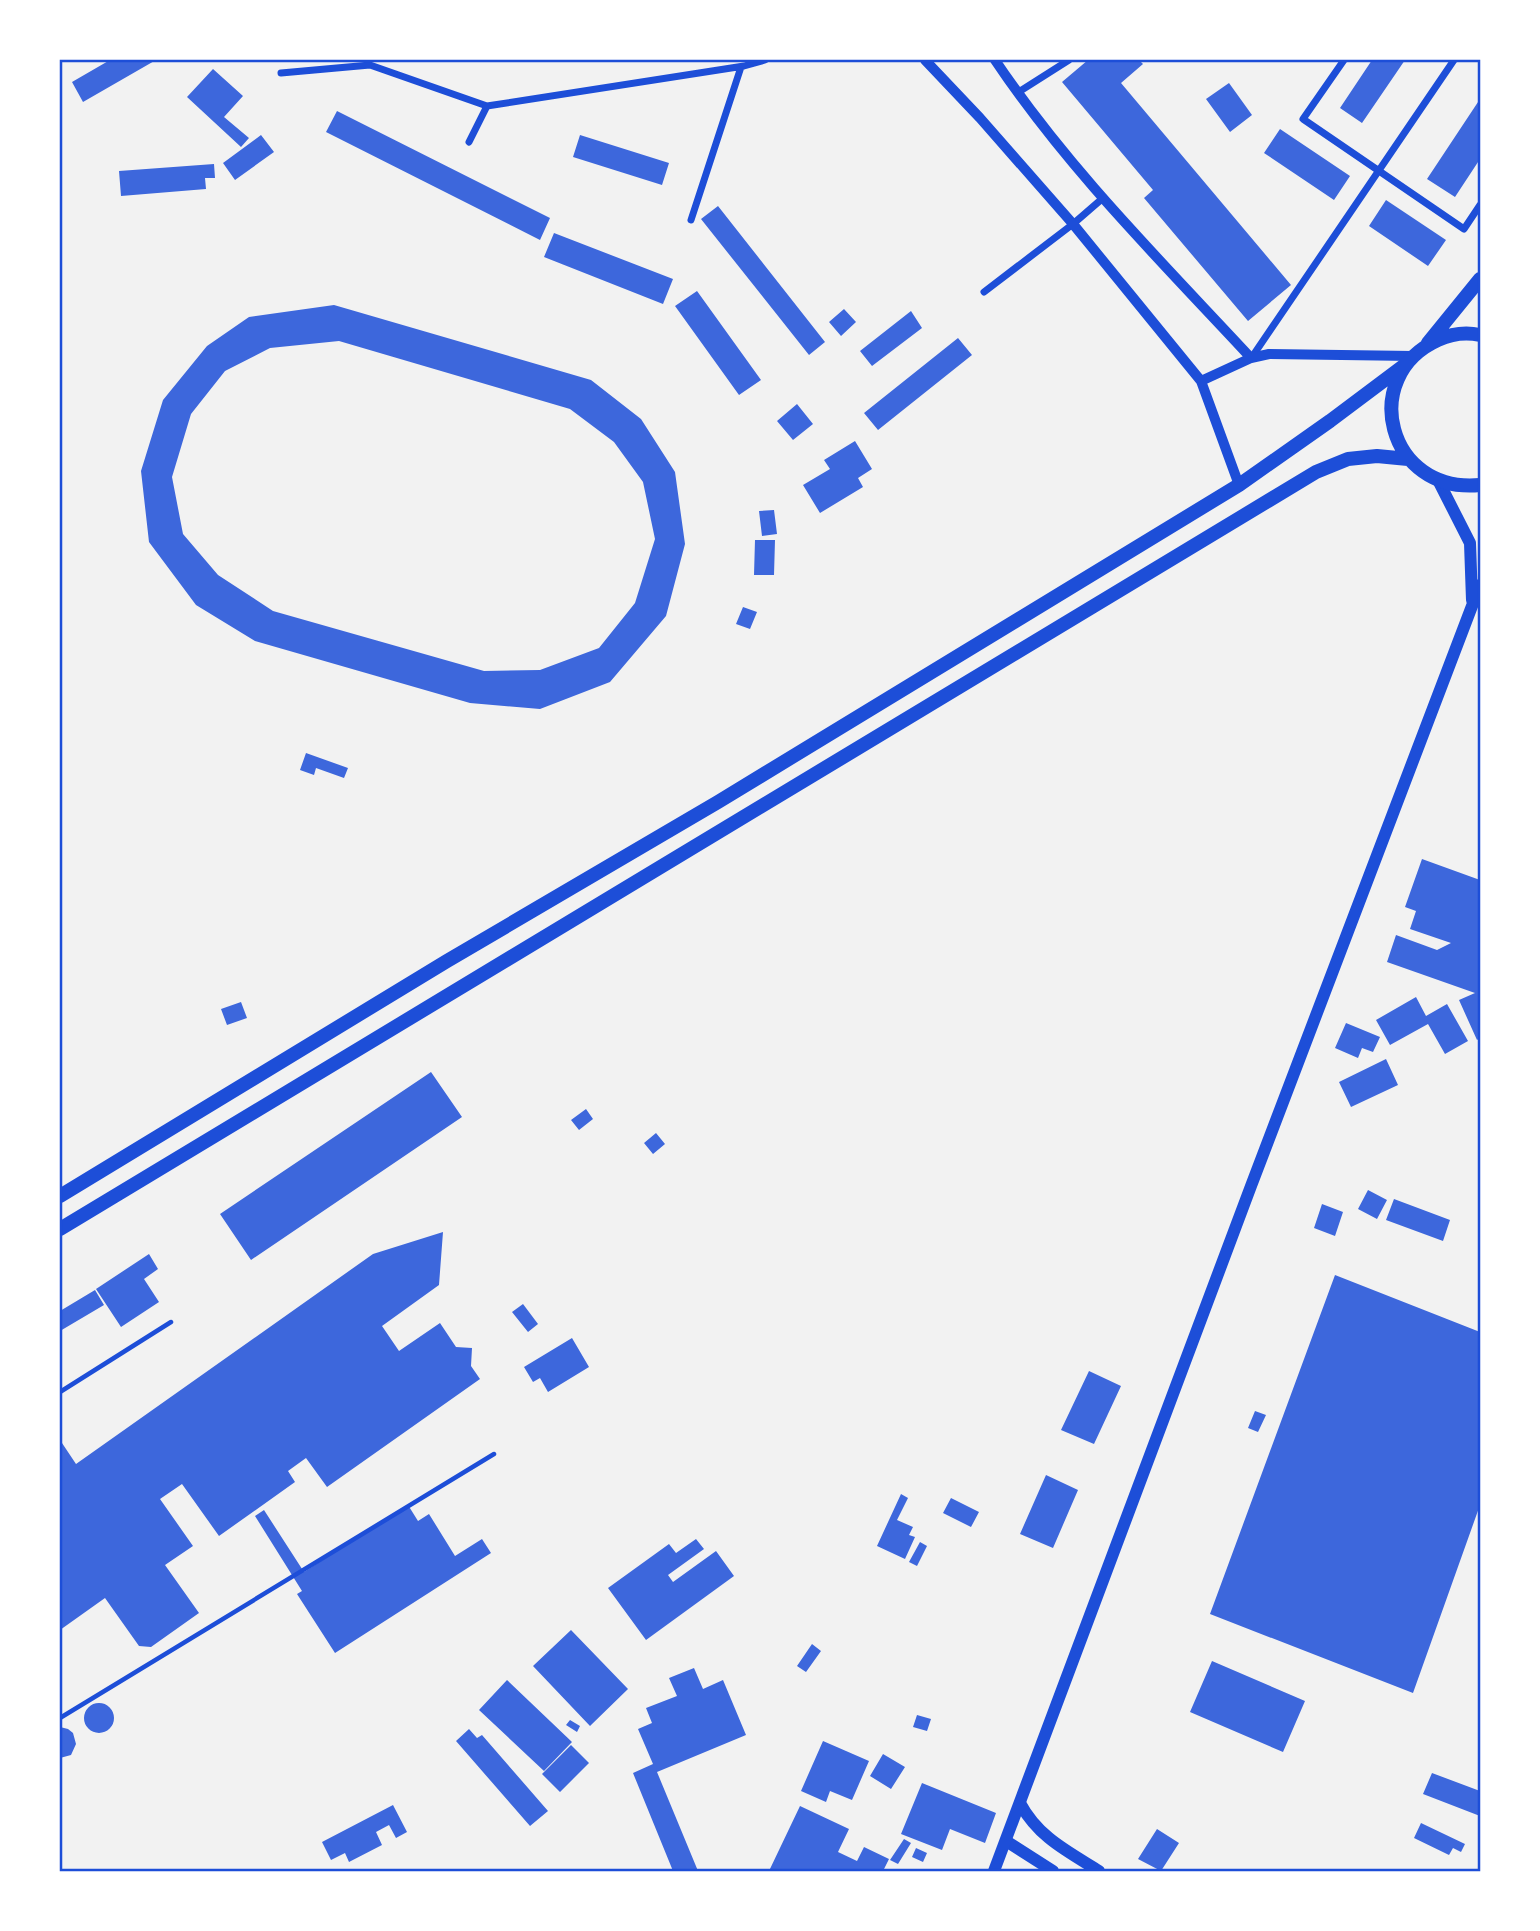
<svg xmlns="http://www.w3.org/2000/svg" width="1540" height="1931" font-family="'Titillium Web',sans-serif">
<style>
.building{fill:#3d67dc;fill-rule:evenodd}
.lines{fill:none;stroke-linecap:round;stroke-linejoin:round}
.service{stroke:#1d4ed8;stroke-width:4.5}
.minor{stroke:#1d4ed8;stroke-width:7}
.tertiary{stroke:#1d4ed8;stroke-width:10}
.secondary{stroke:#1d4ed8;stroke-width:12}
.primary{stroke:#1d4ed8;stroke-width:12}
.trunk{stroke:#1d4ed8;stroke-width:14}
.neatline{fill:none;stroke:#1d4ed8;stroke-width:2.5}
</style>
<rect width="100%" height="100%" fill="#f2f2f2"/>
<path class="building" d="M110,60h46l-73,42 -11,-20z
M1088,60h14l2,2 3,-2h32l4,4 -22,19 170,202 -43,36 -104,-123 9,-8 -91,-108z
M1372,60h33l-43,63 -22,-15z
M213,69l30,27 -19,21 25,21 -8,9 -54,-50z
M1229,83l23,32 -22,17 -24,-33z
M1480,99v60l-25,38 -28,-18z
M337,111l213,107 -10,22 -214,-108z
M1280,129l70,47 -16,24 -70,-47z
M261,135l13,17 -39,28 -12,-17z
M580,135l89,28 -7,22 -89,-28z
M214,164l1,14h-10l1,11 -85,7 -2,-25z
M1386,200l60,40 -18,26 -59,-40z
M718,206l107,136 -16,13 -108,-136z
M554,233l119,46 -10,25 -119,-47z
M697,291l64,89 -22,15 -64,-89z
M334,305l257,75 50,39 34,53 10,72 -19,72 -56,66 -70,27 -70,-6 -215,-62 -59,-36 -47,-63 -8,-71 22,-71 44,-54 42,-29zM339,341l231,68 44,33 29,40 12,57 -20,64 -36,45 -59,22 -56,1 -211,-60 -55,-36 -35,-41 -11,-57 19,-63 34,-43 45,-23z
M844,309l12,13 -15,14 -12,-14z
M911,311l11,17 -50,38 -12,-15z
M958,338l14,17 -94,75 -14,-17z
M797,404l16,20 -20,16 -16,-19z
M855,441l17,28 -14,9 5,9 -43,26 -17,-28 27,-16 -6,-9z
M774,510l3,24 -15,2 -3,-25z
M755,540h20l-1,35h-20z
M743,607l14,5 -7,17 -14,-5z
M306,753l42,15 -4,10 -28,-10 -2,7 -14,-5z
M1422,859l58,21v158l-3,2 -18,-40 16,-7 -88,-31 9,-27 41,15 14,-7 -41,-14 6,-18 -11,-4z
M1416,997l10,19 21,-12 21,37 -23,13 -17,-30 -38,21 -14,-25z
M241,1002l6,16 -20,7 -6,-16z
M1346,1023l34,14 -7,15 -11,-4 -4,10 -23,-10z
M1386,1059l12,26 -47,22 -12,-25z
M431,1072l31,45 -211,143 -31,-46z
M586,1109l7,10 -14,11 -8,-10z
M656,1133l9,11 -12,10 -9,-11z
M1368,1190l19,10 -10,19 -19,-10z
M1394,1199l56,21 -7,21 -57,-21z
M1322,1204l21,8 -8,24 -21,-8z
M443,1232l-4,53 -57,41 17,25 41,-28 16,24 16,1 -1,18 9,13 -153,108 -21,-29 -18,13 7,11 -76,54 -37,-52 -22,15 33,47 -28,19 34,48 -48,34 -12,-1 -34,-48 -45,32v-190l16,24 297,-210z
M149,1254l9,15 -14,10 15,23 -38,25 -25,-38z
M1335,1275l145,57v173l-67,188 -203,-79z
M95,1290l9,15 -44,26v-20z
M523,1304l15,20 -10,8 -16,-20z
M572,1338l17,29 -41,25 -8,-14 -7,4 -9,-15z
M1089,1371l32,15 -27,58 -33,-14z
M1255,1411l11,4 -8,17 -10,-4z
M1046,1475l32,15 -25,58 -33,-14z
M901,1494l7,4 -11,22 16,7 -4,8 6,2 -10,22 -28,-13z
M951,1498l28,14 -8,15 -28,-14z
M408,1505l10,16 11,-7 26,42 27,-17 9,14 -156,100 -38,-59 5,-3 -47,-75 9,-6 40,62z
M696,1539l8,10 -36,26 5,7 43,-31 18,25 -88,64 -38,-52 61,-44 7,9z
M920,1542l7,4 -10,20 -8,-4z
M571,1630l57,59 -38,37 -57,-60z
M812,1644l9,7 -15,21 -9,-6z
M1212,1661l93,40 -22,51 -93,-40z
M694,1668l9,21 20,-9 23,55 -89,37 41,99h-25l-40,-98 20,-9 -15,-35 14,-6 -6,-15 31,-12 -8,-18z
M507,1680l65,62 -28,29 -65,-61z
M84 1718a15 15 0 1 1 30 0a15 15 0 1 1-30 0Z
M917,1715l14,4 -4,12 -14,-4z
M570,1720l10,6 -3,6 -11,-7z
M60,1727l8,2 5,4 3,11 -5,11 -11,3z
M469,1729l8,9 5,-3 66,76 -18,15 -74,-85z
M823,1741l46,20 -17,39 -22,-9 -4,11 -25,-11z
M571,1745l18,18 -29,29 -18,-18z
M883,1754l22,13 -14,22 -21,-13z
M1432,1773l48,18v25l-57,-22z
M922,1783l74,30 -11,30 -35,-14 -8,21 -41,-16z
M393,1805l14,27 -11,6 -7,-13 -13,7 6,13 -33,17 -4,-9 -14,7 -9,-18z
M800,1806l49,23 -11,23 19,9 7,-14 25,12 -6,12h-114z
M1421,1823l44,21 -4,8 -8,-4 -4,7 -35,-17z
M1157,1829l22,14 -18,28 -23,-12z
M904,1839l7,4 -13,21 -8,-4z
M916,1848l11,5 -4,9 -11,-5z"/>
<g class="lines">
<path class="service" d="M60,1392l111,-70
M60,1718l434,-264"/>
<path class="minor" d="M1344,60l-41,59 161,110 16,-24
M281,73l89,-8 117,41 257,-40 21,-6
M1017,93l52,-33
M469,142l18,-36
M691,220l50,-153
M984,292l89,-68 30,-26
M1252,357l202,-297"/>
<path class="tertiary" d="M925,60l55,58 93,106 128,157 38,104
M995,60c73,109 167,202 256,298
M1201,381l50,-23 18,-4 144,2"/>
<path class="secondary" d="M1020,1803c18,34 47,48 79,68
M1006,1841l47,30"/>
<path class="primary" d="M1439,482l31,61 2,57
M994,1871l257,-685 229,-601"/>
<path class="trunk" d="M1480,335c-14,-3 -29,-1 -42,5 -80,36 -51,154 42,145
M1428,343l52,-64
M60,1196l387,-235 271,-159 521,-317 91,-64 76,-57
M60,1229l1256,-757 32,-13 29,-3 31,3"/>
</g>
<rect width="1540" height="1931" fill="none" stroke="#ffffff" stroke-width="122"/>
<rect x="61" y="61" width="1418" height="1809" class="neatline"/>
</svg>
